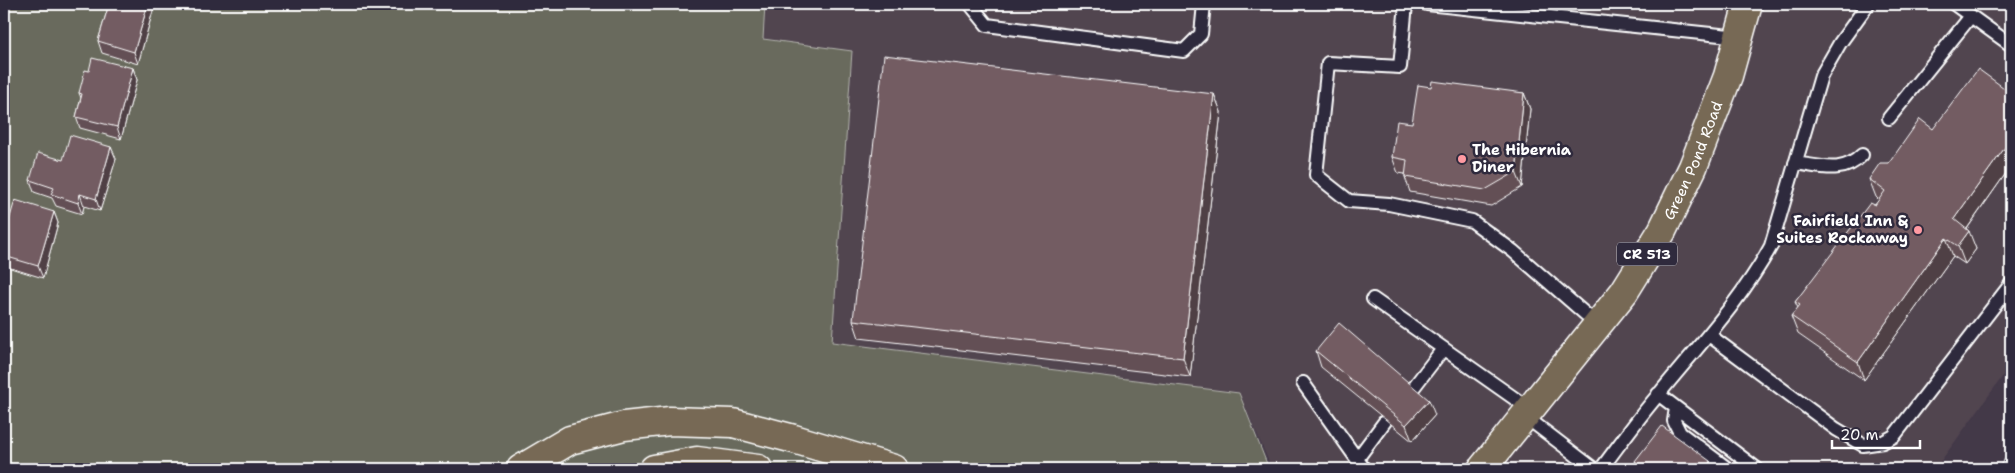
<svg xmlns="http://www.w3.org/2000/svg" width="2015" height="473" font-family="'Shantell Sans',sans-serif">
<style>
.built{fill:#514450}
.green{fill:#696b5d;stroke:#b4b5ae}
.lines{fill:none;stroke-linecap:round;stroke-linejoin:round}
.service-casing{stroke:#fff;stroke-width:16}
.primary-casing{stroke:#fff;stroke-width:31}
.motorway-casing{stroke:#fff;stroke-width:31}
.service{stroke:#2f2a3d;stroke-width:12}
.primary{stroke:#776954;stroke-width:28}
.motorway{stroke:#776954;stroke-width:28}
.rail-casing{stroke:#fff;stroke-width:5.5}
.rail{stroke:#2f2a3d;stroke-width:4;stroke-dasharray:11;stroke-linecap:butt}
.wall{fill:#634f54;stroke:#fff}
.shaded-wall{fill:#504045;stroke:#fff}
.building{fill:#735c62;stroke:#fff}
.poi-dot{fill:#ff9aa2;stroke:#2f2a3d;stroke-width:2}
.labels{text-anchor:middle;stroke-width:5;stroke-linejoin:round;paint-order:stroke}
.shield{fill:#2f2a3d;stroke:#c1bfc5;stroke-width:1}
.shield-label{font-size:14px;font-weight:bold;fill:#fff}
.poi-label{font-size:15px;font-weight:bold;fill:#fff;stroke:#2f2a3d;text-anchor:start}
.street-label{font-size:15px;fill:#fff;stroke:#2f2a3d}
</style>
<rect width="100%" height="100%" fill="#433948"/>
<filter id="ink" filterUnits="userSpaceOnUse"><feTurbulence type="fractalNoise" baseFrequency=".02" numOctaves="2"/><feDisplacementMap in="SourceGraphic" scale="10" xChannelSelector="R" yChannelSelector="G"/><feConvolveMatrix kernelMatrix="1 2 1 2 8 2 1 2 1" color-interpolation-filters="sRGB"/></filter>
<g filter="url(#ink)">
<path class="built" d="M765,4h1246v361l-76,104h-663l-33,-76 -407,-51 20,-291 -89,-12z"/>
<path class="green" d="M4,4h761l-2,35 89,12 -20,291 407,51 30,76h-1265z"/>
<g class="lines">
<g class="service-casing">
<path id="service" d="M970,4l17,21 197,26 17,-17 3,-30
M1406,4l-6,63 -72,-4 -12,112 33,26 40,3 83,17 41,30 85,74
M1427,4l312,33
M1954,4l57,41
M1889,118l82,-102
M1795,163c25,3 48,12 67,-8
M1373,299l158,111
M1709,335l127,94 27,16 20,-3 11,-6 117,-152
M1303,383l61,86
M1410,392l33,-43
M1658,394l99,75
M1676,408l-2,13 6,12 48,36
M1526,417l68,52
M1357,459l29,-39
M1601,469c19,-25 37,-51 58,-75 39,-48 82,-93 112,-148l50,-170 19,-33 28,-39"/>
</g>
<g class="primary-casing">
<g id="primary">
<path id="s1" d="M1482,469l142,-177 38,-61 31,-64 35,-91 20,-72"/>
</g>
</g>
<g class="motorway-casing">
<path id="motorway" d="M521,469l49,-29 54,-14 46,-5 63,2 61,16 100,30
M654,469l43,-8 61,8"/>
</g>
<use href="#service" class="service"/>
<use href="#primary" class="primary"/>
<use href="#motorway" class="motorway"/>
<g class="rail-casing">
<path id="rail" d="M2000,469l11,-14"/>
</g>
<use href="#rail" class="rail"/>
</g>
<path class="wall" d="M109,4h44l1,3 -16,57 -36,-11 -4,-12z
M133,68l4,12 -16,59 -41,-11 -4,-11 5,-19 -2,-5 10,-22z
M1431,87l93,6 6,16 -8,78 -31,19 -81,-14 -5,-15v-3l-7,-1 -6,-16 20,-34z
M2011,93v73l-44,63 9,20 -11,15 -12,-8 -89,124 -66,-46 -7,-18 7,-8 -3,-6 84,-102 -3,-3 -7,-18 64,-50z
M1214,94l7,18 -31,265 -331,-39 -6,-18z
M111,147l5,12 -16,52 -16,-5 -2,8 -26,-8 -4,-8 -18,-6 -4,-12 33,-20z
M54,212l4,11 -15,55 -39,-12v-28z
M1316,351l119,64 -23,26 -91,-74z
M1635,461h75l3,8h-75z"/>
<path class="shaded-wall" d="M148,4h5l1,3 -16,57 -4,-12z
M133,68l4,12 -16,59 -4,-12z
M1524,93l6,16 -8,78 -6,-15z
M1214,94l7,18 -31,265 -7,-19z
M2011,139v27l-50,71 -7,-18z
M111,147l5,12 -16,52 -4,-12z
M80,194l4,12 -2,8 -4,-11z
M54,212l4,11 -15,55 -5,-12z
M1969,231l7,18 -11,15 -7,-18z
M1946,238l7,18 -89,124 -6,-18z
M1429,400l6,15 -23,26 -6,-16z
M1710,461l3,8h-5z"/>
<path class="building" d="M109,4h39l-14,48 -36,-11z
M884,55l330,39 -31,264 -330,-38z
M92,58l41,10 -16,59 -41,-10 6,-23 -3,-1 6,-23 4,1z
M1978,69l33,24v46l-57,80 15,12 -11,15 -12,-8 -88,124 -67,-46 9,-11 -5,-3 75,-99 5,2 10,-14 -16,-12 11,-16h9l31,-44 13,10z
M1432,81l92,12 -8,79 -31,18 -80,-13 2,-17 -15,-3 5,-36 15,2 6,-38 13,2z
M70,135l41,12 -15,52 -16,-5 -2,9 -27,-9 3,-6 -24,-8 8,-27 25,7z
M15,200l39,12 -16,54 -34,-10v-18z
M1339,323l90,77 -23,25 -90,-74z
M1662,426l48,35 -2,8h-63l-10,-8z"/>
</g>
<g class="poi-dot">
<circle cx="1462" cy="159" r="5"/>
<circle cx="1918" cy="230" r="5"/>
</g>
<g class="labels">
<rect class="shield" x="1617" y="242.5" width="60" height="23" rx="4"/>
<g class="shield-label">
<text x="1647" y="259">CR 513</text>
</g>
<g class="poi-label">
<text x="1472" y="155">The Hibernia<tspan x="1472" dy="17">Diner</tspan></text>
<text x="1908" y="226" text-anchor="end">Fairfield Inn &amp;<tspan x="1908" dy="17">Suites Rockaway</tspan></text>
</g>
<g class="street-label">
<text dy="5" stroke="none"><textPath href="#s1" startOffset="376">Green Pond Road</textPath></text>
</g>
</g>
<rect width="2015" height="473" fill="none" stroke="#2f2a3d" stroke-width="20"/>
<rect x="10" y="10" width="1995" height="453" fill="none" stroke="#fff" stroke-width="2" filter="url(#ink)"/>
<path d="M1832 440v8h88v-8" fill="none" stroke="#ffffff" stroke-width="2.5"/>
<text x="1840" y="440" font-size="15" fill="#ffffff" stroke="#2f2a3d" stroke-width="4" paint-order="stroke">20 m</text>
</svg>
